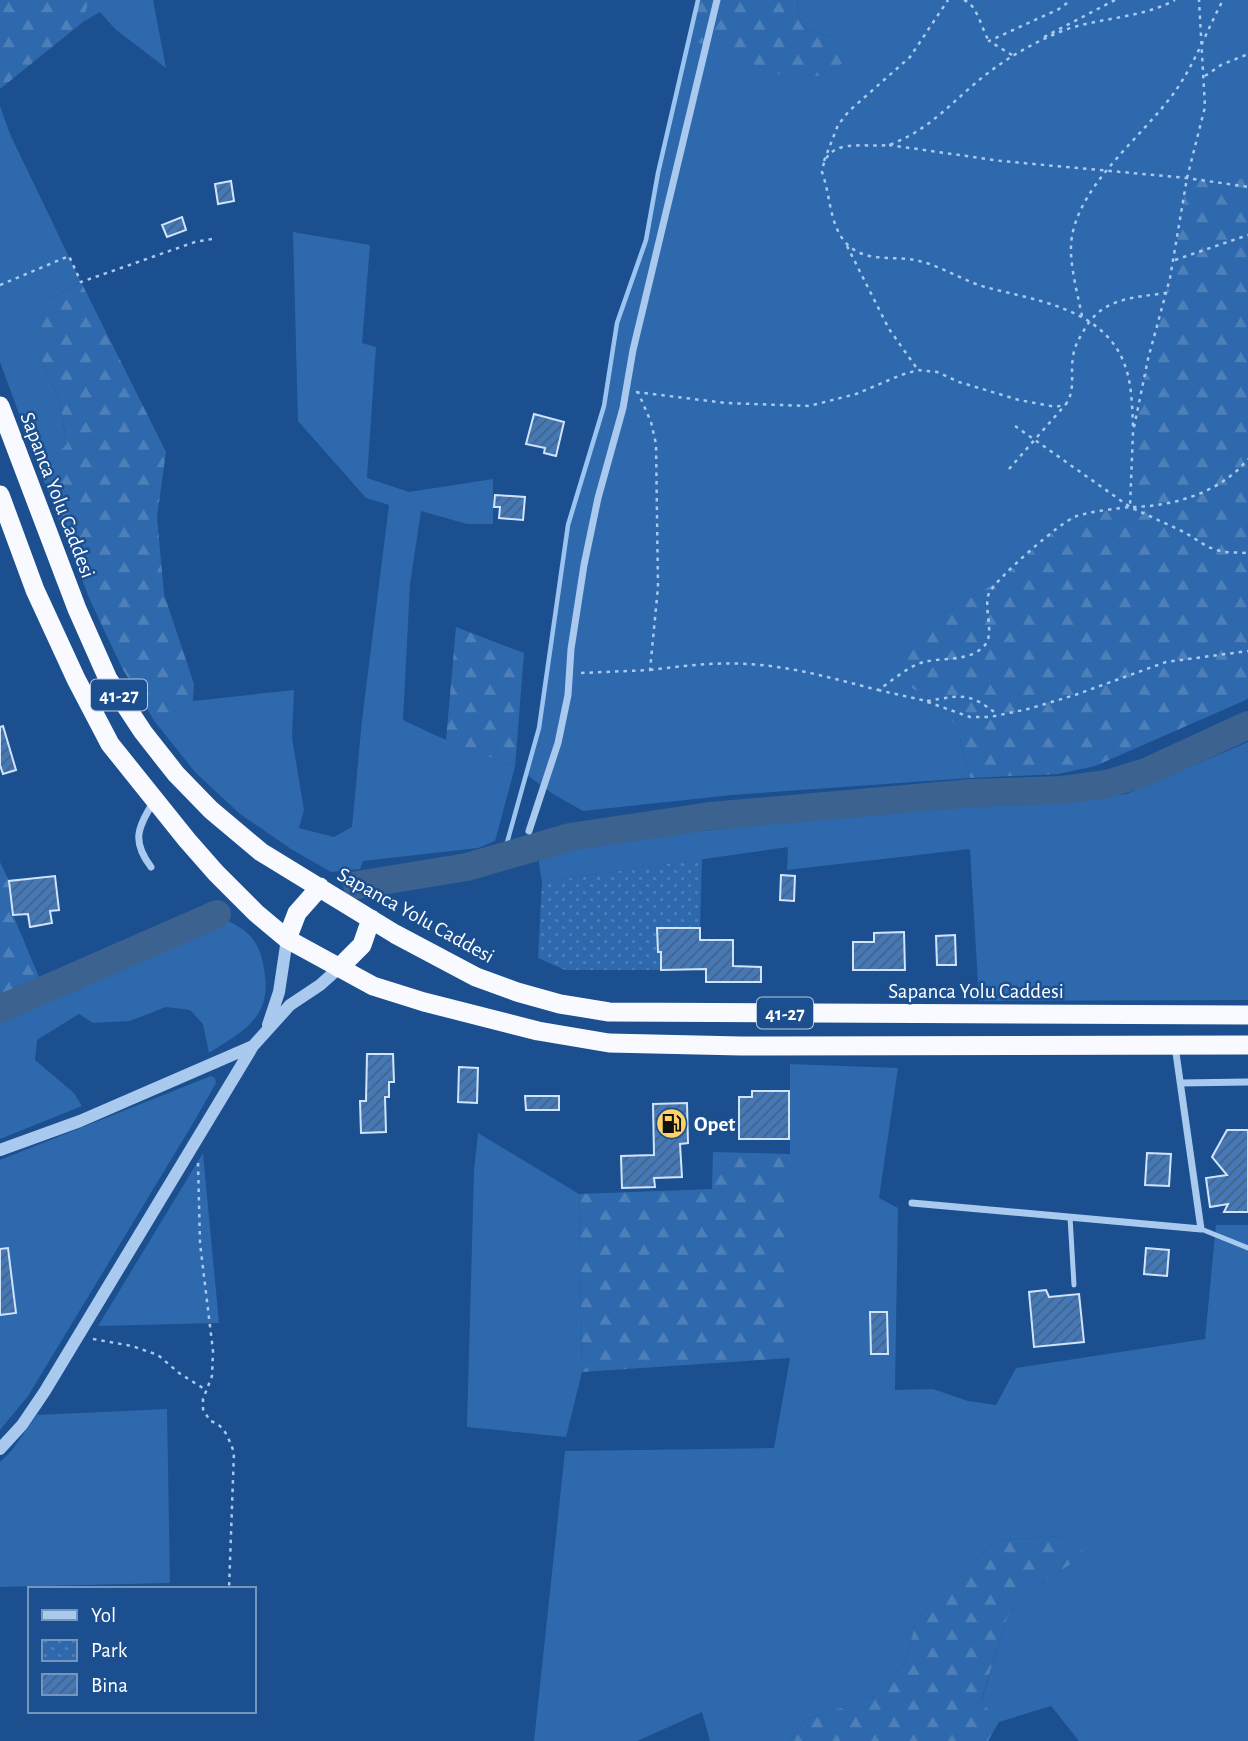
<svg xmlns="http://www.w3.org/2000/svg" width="1248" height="1741" viewBox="0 0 1248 1741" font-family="'Alegreya Sans',sans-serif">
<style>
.grass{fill:#2e69ad}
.forest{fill:url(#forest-firs)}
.park{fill:url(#park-dots)}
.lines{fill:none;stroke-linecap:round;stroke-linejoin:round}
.stream{stroke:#9cc4f0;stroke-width:4.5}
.river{stroke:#3c6290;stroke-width:28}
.building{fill:url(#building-hatch);stroke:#cfe3fa;stroke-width:2}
.path{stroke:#a9c9ee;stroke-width:2.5;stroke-dasharray:3.5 5;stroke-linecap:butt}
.service{stroke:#a9c9ee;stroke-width:5}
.minor{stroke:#a9c9ee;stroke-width:7}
.tertiary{stroke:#a9c9ee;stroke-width:12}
.trunk{stroke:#f8faff;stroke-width:19}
.labels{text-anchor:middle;stroke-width:5;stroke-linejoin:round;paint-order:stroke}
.shield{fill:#1b4f8f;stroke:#bbcadd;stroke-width:2}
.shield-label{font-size:19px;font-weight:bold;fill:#fff}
.street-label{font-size:21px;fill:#fff;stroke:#1b4f8f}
.poi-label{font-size:21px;font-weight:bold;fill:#fff;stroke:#1b4f8f;text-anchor:start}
</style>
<defs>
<pattern id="forest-firs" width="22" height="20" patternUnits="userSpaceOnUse" patternTransform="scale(1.75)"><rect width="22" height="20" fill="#2e69ad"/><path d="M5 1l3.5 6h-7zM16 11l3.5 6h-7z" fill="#4d80b9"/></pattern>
<pattern id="park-dots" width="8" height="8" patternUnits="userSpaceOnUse" patternTransform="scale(1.75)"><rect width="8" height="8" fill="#2e69ad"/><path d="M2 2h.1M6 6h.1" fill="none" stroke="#4d80b9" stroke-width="1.8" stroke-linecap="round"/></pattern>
<pattern id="building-hatch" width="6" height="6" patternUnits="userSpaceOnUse" patternTransform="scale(1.75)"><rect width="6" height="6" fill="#4478b7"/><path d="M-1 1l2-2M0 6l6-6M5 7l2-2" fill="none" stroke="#486282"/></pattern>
</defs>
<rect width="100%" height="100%" fill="#1b4f8f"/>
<path class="grass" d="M89,0H153L166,68L115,29L100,12L83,22Z
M798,0H1248V179H1187L1170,278L1148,359L1133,432L1130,507L1074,516L1046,537L1000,580L937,618L903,683L937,703L957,727L970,778L732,795L583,811L553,794L527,775L546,690L553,622L568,525L604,406L617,323L646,240L658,173L690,39L710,46L833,38L803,27L797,10Z
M0,106L10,134L81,282L48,300L38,351L59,399L67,445L40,471L0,362Z
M293,232L370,245L362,343L376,347L367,478L409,492L493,479V524H467L421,511L410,584L403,720L437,736L515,767L495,841L478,848L363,861L360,869L331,872L291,849L240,814L195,772L155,722L193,701L294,690L292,738L304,810L299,828L334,837L352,827L362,720L389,505L366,498L298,421Z
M1248,742V1000L979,1001L970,849L787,870L788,847L542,882L538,856L640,838L767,824L968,807L1059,803L1126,794Z
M217,914C226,920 237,925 245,931C257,941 262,954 264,969C273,1017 245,1030 209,1053L203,1024L190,1010L166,1007L130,1021L93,1023L79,1014L37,1040L35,1060L74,1093L82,1106L0,1139V1009Z
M790,1064L898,1068L879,1198L898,1208L895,1390L933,1389L968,1401L996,1405L1016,1368L1205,1339L1216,1225H1248V1741H1079L1051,1706L999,1722L981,1702L1008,1615L1036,1586L1081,1558L1062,1536L1000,1540L960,1570L917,1620L903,1666L875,1696L805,1720L790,1741H710L702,1712L637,1741H534L565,1451L774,1448L790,1358Z
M211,1076L215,1078L216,1083L192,1125L28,1396L0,1430V1160Z
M478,1133L579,1194L582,1372L566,1437L467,1427L474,1171Z
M203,1153L219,1323L98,1326Z
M167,1409L170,1583L0,1587V1462L12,1450L37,1415Z"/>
<path class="forest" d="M0,0H89L83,22L0,89Z
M698,0H798L797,10L803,27L833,38L844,50L843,63L818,76L776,74L690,39Z
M1187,178L1248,179V699L1095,766L1058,774L970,778L957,727L937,703L903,683L909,652L937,618L1000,580L1046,537L1074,516L1130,507L1133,432L1148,359L1170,278Z
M81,282L166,452L157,517L164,594L194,684L193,701L155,722L122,668L90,600L40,471L67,444L59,399L38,351L40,319L48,300Z
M456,627L524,653L515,767L446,740Z
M0,862L9,881L13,915L44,989L0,1009Z
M713,1152L790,1154V1358L582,1372L579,1194L712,1189Z
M1062,1536L1084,1540L1081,1558L1036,1586L1008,1615L981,1701L999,1722L988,1741H790L805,1720L875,1696L903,1666L917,1620L960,1570L1000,1540Z"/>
<path class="park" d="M702,859L700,928H658V951L661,952V970H565L538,958L542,882Z"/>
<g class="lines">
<path class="stream" d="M503,857L539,728L568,525L604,406L617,323L646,240L658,173L698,0"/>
<path class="river" d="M357,885L467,867L570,837L710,816L972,793L1062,790L1107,784L1146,772L1248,725
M0,1009L217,914"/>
</g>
<path class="building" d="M231,181L234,201L218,204L215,184Z
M182,217L186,230L167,237L162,225Z
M534,414L564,422L556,456L544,453L545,448L526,444Z
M495,495L525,497L523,520L499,518L500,507H494Z
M3,726L16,770L3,774L0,765V727Z
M781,875L795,876L794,901L780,900Z
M55,876L59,910L50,911L52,923L30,927L28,914L13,915L9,881Z
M657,928H700V940H733V966L761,967V982H706V969L661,970V952H658Z
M904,932L905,970H853V942H874V933Z
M955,935L956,965H937L936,936Z
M367,1054H393L394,1082H389V1097H385L386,1132L361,1133L360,1101H366Z
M459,1067L478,1068L477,1103L458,1102Z
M752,1091H789V1139H739V1097H752Z
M525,1096H559V1110H526Z
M687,1103L688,1143L680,1144L682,1177L654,1178L655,1187L622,1188L621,1156L654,1155L653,1104Z
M1227,1130H1248V1212H1224L1228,1204L1210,1207L1206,1178L1227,1175L1212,1157Z
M1147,1153L1171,1154L1169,1186L1145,1185Z
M8,1248L16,1313L0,1315V1249Z
M1146,1248L1169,1250L1167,1276L1144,1274Z
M1046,1290L1049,1297L1079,1294L1084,1342L1034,1347L1029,1292Z
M870,1312H887L888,1354H871Z"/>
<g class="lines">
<path class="path" d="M964,0C978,6 981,28 989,41
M1044,37L1115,0
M1012,55L989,41L1059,9L1071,0
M1205,76L1221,65L1248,54
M889,145L1001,161L1187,178L1248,187
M824,161L838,125L849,111L910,57L948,0
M847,246L889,329L918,370
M1175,260L1248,235
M0,285L69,256L81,282L195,242L212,239
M1082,316C1078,296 1072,274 1071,253C1068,191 1143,138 1176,90C1195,63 1207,30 1223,0
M636,392L726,403L809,406L856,394L901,375L918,370L937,372L959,382L1019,400L1056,407L1066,404C1076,389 1070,374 1073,357C1074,348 1078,340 1083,332C1101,298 1131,298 1166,293
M1015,426L1130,507L1184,532L1208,547L1223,552L1248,553
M1133,426C1132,405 1132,383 1124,363C1103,308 1034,300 985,287C961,280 940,265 915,260C894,256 867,262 849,246C829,228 831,196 822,172C826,136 864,148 888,145C894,144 902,139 907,137C932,124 950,105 971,87C998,63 1028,45 1062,31C1099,17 1140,19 1175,0
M1009,469L1066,404
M1133,507C1175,506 1221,492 1248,459
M650,670C682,666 714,662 747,664C791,666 835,679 878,690C892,681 908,666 924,662C943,657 971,662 985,645C995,632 983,609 989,593C996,579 1062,520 1077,516C1094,511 1112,509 1130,507L1133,432L1148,359L1170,278L1187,178L1205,107L1199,0
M581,673L650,670L658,587L656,444L651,422L638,392
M878,690L922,700L970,717H990L1028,709L1075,695L1166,662L1248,651
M927,701C963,695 969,692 998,715
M198,1163L200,1243L213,1351L212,1376L203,1399V1409L210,1421C225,1425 228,1438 234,1452L229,1589
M93,1339L132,1346L158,1355L179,1373L206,1390"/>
<path class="service" d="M1070,1217L1074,1285
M1201,1229L1248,1248"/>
<path class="minor" d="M529,831L558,743L568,695L571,649L584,565L598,498L623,408L633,350L717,0
M151,867C132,842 137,828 153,803
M1181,1083L1248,1082
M912,1203L1201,1229L1175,1046"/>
<path class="tertiary" d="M268,1025L279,992L287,939
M0,1150L80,1121L253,1046
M0,1449L22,1425L45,1391L253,1046L290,1005L320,985L339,968"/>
<path class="trunk" d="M0,406L77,609L108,679L143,732L176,774L211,810L261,852L395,934L476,977L517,992L560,1004L609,1012L1248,1015
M0,495L35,590L76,679L110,744L187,840L216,873L256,913L287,939L373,986L424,1002L538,1031L609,1043L741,1046L1248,1045
M287,939L297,913L320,887
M339,968L362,945L371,919"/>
</g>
<defs>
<symbol id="fuel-disc" viewBox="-11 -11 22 22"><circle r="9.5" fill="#ffd166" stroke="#1b4f8f"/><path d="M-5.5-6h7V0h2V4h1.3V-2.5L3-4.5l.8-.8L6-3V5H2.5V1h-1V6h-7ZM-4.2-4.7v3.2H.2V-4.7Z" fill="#111"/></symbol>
</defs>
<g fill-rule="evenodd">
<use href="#fuel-disc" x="654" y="1106" width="35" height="35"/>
</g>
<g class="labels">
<g class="shield">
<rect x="91" y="679.5" width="56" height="31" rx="5"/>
<rect x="757" y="997.5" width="56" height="31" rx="5"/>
</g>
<g class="shield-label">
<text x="119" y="702">41-27</text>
<text x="785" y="1020">41-27</text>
</g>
<g class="street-label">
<text transform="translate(58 495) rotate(69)" y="7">Sapanca Yolu Caddesi</text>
<text transform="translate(416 915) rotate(29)" y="7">Sapanca Yolu Caddesi</text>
<text x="976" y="998">Sapanca Yolu Caddesi</text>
</g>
<g class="poi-label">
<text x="694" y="1131">Opet</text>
</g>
</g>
<rect x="28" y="1587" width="228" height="126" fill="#1b4f8f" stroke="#7695bc" stroke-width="2"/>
<rect x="42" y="1610" width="35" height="10" fill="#a9c9ee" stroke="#7695bc" stroke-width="2"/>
<text x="91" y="1622" font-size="21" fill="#ffffff">Yol</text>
<rect x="42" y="1640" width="35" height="21" fill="url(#park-dots)" stroke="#7695bc" stroke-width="2"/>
<text x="91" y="1657" font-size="21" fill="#ffffff">Park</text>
<rect x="42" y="1674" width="35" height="21" fill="url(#building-hatch)" stroke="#7695bc" stroke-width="2"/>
<text x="91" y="1692" font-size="21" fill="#ffffff">Bina</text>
</svg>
